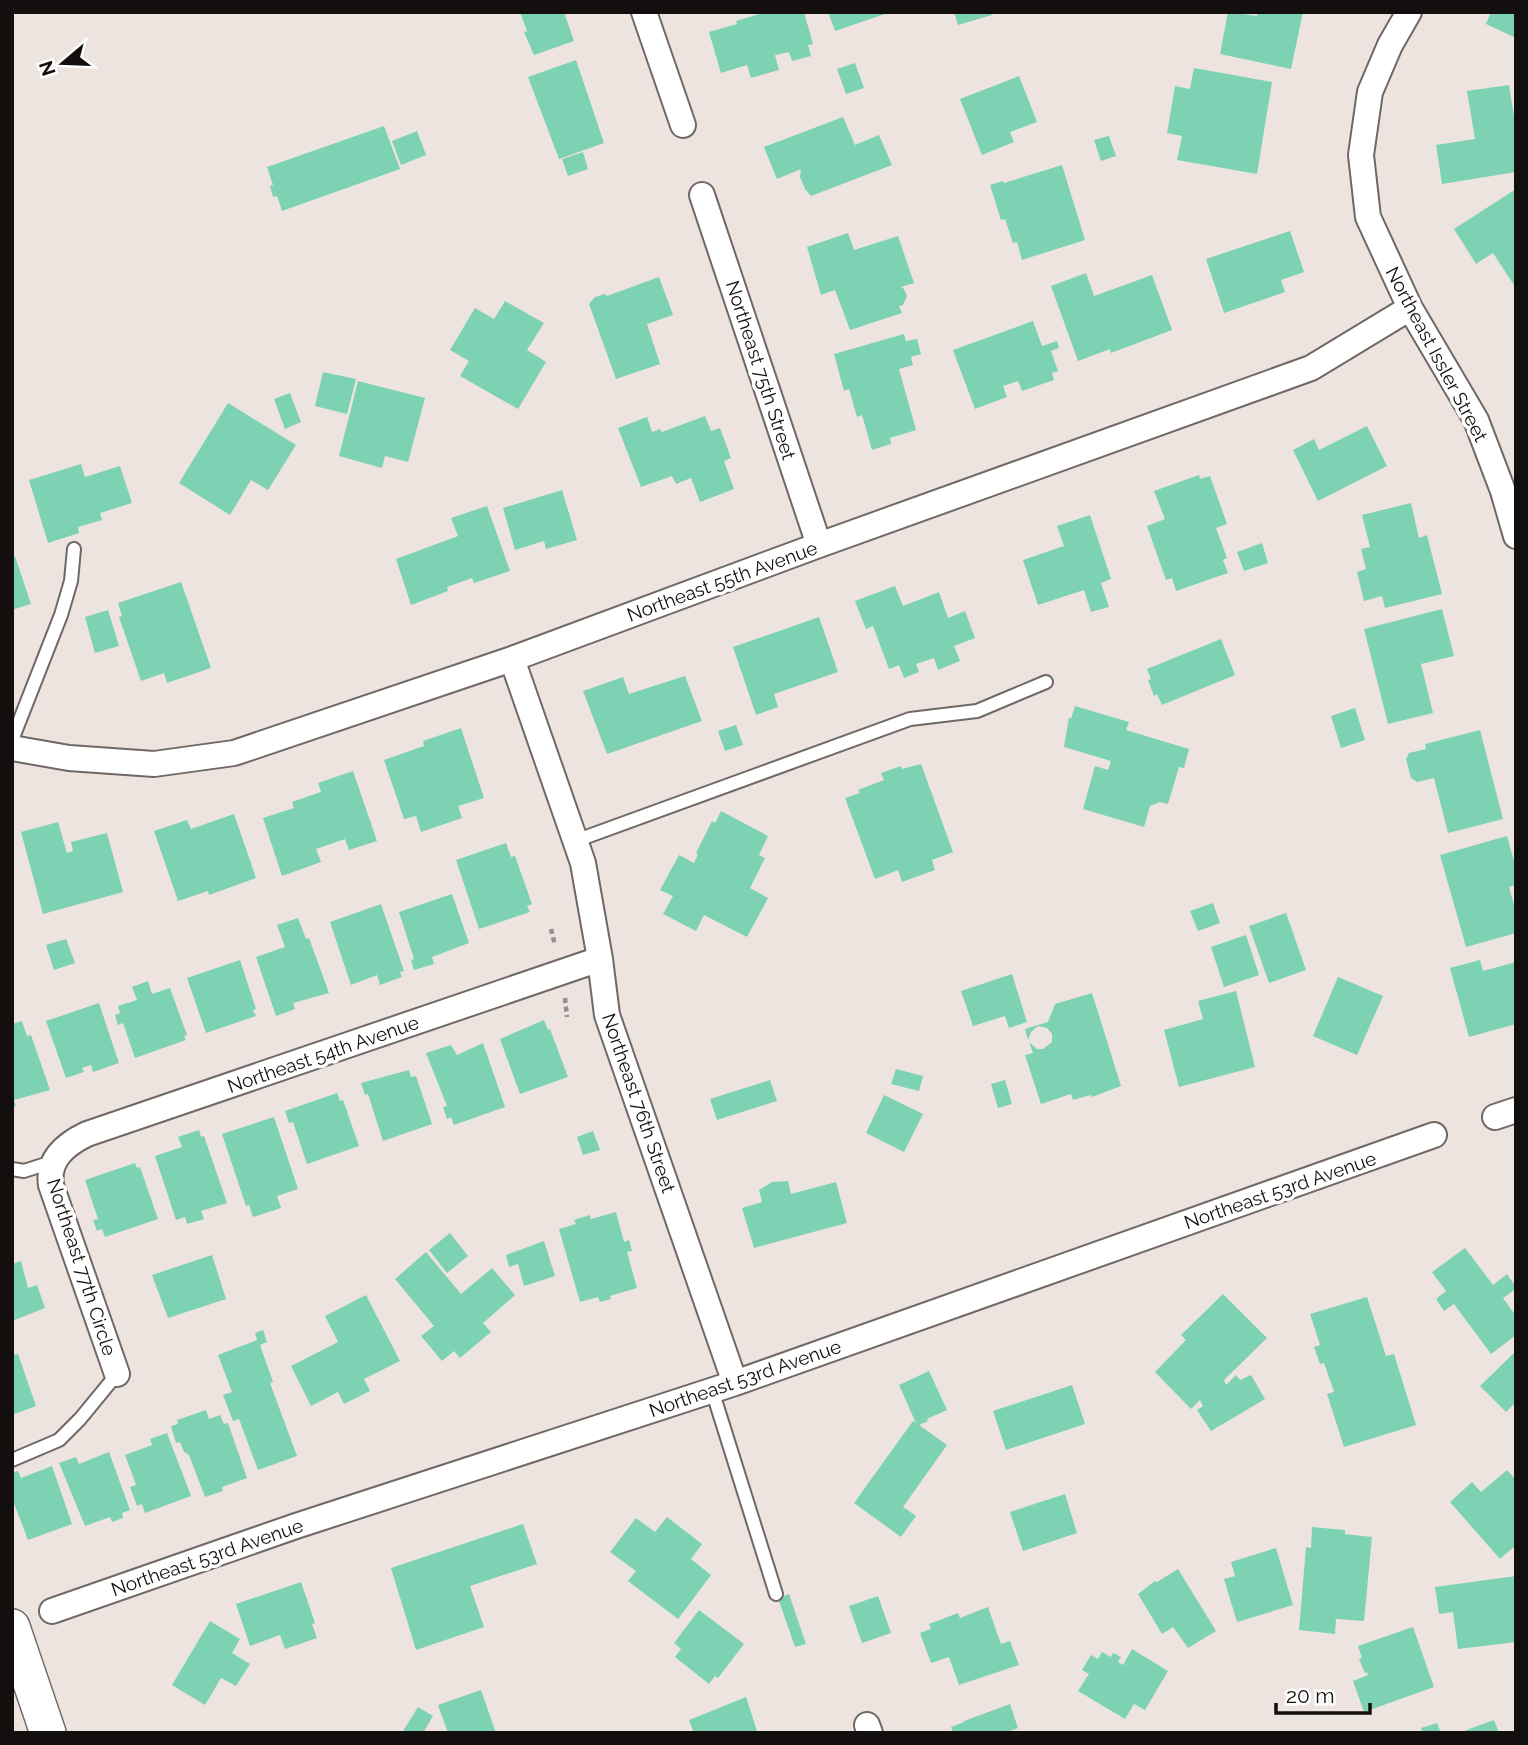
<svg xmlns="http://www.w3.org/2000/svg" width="1528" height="1745" viewBox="0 0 1528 1745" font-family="Raleway,sans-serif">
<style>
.building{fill:#7ed2b4}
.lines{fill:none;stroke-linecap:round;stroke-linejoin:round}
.lane-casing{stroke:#706865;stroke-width:16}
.street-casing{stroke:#706865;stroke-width:28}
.secondary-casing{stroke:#706865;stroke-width:38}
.path{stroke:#96908d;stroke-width:4.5;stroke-dasharray:5 3.5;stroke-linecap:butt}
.lane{stroke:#fff;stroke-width:12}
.street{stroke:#fff;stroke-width:24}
.secondary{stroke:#fff;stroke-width:35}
.labels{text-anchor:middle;stroke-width:7;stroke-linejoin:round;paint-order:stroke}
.street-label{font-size:19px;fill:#120f0e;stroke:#fff}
</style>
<rect width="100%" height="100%" fill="#ede4e0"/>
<path class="building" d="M520,12H564L574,41L534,55L524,32L527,31Z
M766,12H804L813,44L808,45L811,56L792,61L789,52L775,55L779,70L751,78L747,65L721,73L709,32L737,24L736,21Z
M828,12H888V13L835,31Z
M954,12H991L992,15L958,25Z
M1228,12L1257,16L1258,12H1303L1291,69L1220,54Z
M1491,12H1516V38L1486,24Z
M576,60L604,143L559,159L528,77Z
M855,63L864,88L846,94L837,69Z
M1194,68L1272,82L1257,174L1177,160L1182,136L1167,133L1175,86L1190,89Z
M1019,76L1037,122L1010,132L1014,142L982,155L960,99Z
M1509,85L1516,129V172L1442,184L1436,145L1475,139L1467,91Z
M843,117L855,145L879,135L892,165L811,196L805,189L800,177L801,169L777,179L764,147Z
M384,126L400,169L282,211L277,196L273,197L270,186L273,185L267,167Z
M417,131L426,155L401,165L392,141Z
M1109,136L1116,156L1101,161L1094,140Z
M583,152L588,169L568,176L562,159Z
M1062,165L1085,240L1022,260L1017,242L1013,243L1005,219L1001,220L990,185L1003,181L1004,183Z
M1516,189V288L1493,253L1476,264L1454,229Z
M1290,231L1304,272L1281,280L1285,292L1224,313L1206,259Z
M848,233L854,250L898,236L914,283L901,287L904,289L907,296L903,305L899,306L902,313L850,330L835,290L821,295L807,247Z
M1086,273L1094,296L1152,275L1172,330L1111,353L1110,349L1078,361L1051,286Z
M659,277L673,315L647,324L660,364L616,379L589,304L595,297L605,294L607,296Z
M505,301L544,323L527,350L546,362L518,409L460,376L469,361L450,350L475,308L494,319Z
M1033,321L1042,346L1057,341L1059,348L1051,351L1058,371L1052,373L1054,380L1022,391L1018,381L1003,386L1007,397L975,409L953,350Z
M904,334L906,341L917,339L921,354L911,357L913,365L899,369L916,430L890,438L891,444L872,450L862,415L857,417L849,389L844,391L834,354Z
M323,372L356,379L347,414L315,406Z
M358,381L425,398L408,462L385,456L382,468L339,456Z
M290,393L301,422L285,429L274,399Z
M228,403L296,445L268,490L251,480L230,515L179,483Z
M705,416L711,431L720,428L731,458L724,461L734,489L700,502L691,478L676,484L672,476L641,487L618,428L647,417L652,432L660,429L662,432Z
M1367,426L1387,466L1318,501L1293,450L1314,439L1319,450Z
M81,464L85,477L120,466L132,503L100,513L102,520L78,527L79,533L48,543L29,480Z
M1199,475L1200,479L1210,476L1227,524L1216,528L1227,558L1223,560L1228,573L1176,591L1172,578L1166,580L1147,526L1165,519L1154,491Z
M562,490L577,540L546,549L544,541L515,550L503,508Z
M1411,503L1419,538L1427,535L1442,594L1385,608L1382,596L1364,601L1357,572L1366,569L1361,549L1370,547L1362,515Z
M487,506L510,571L474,583L472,578L447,587L448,591L411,605L396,559L458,536L451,518Z
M1090,515L1111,579L1101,583L1109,607L1091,612L1084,590L1038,605L1023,560L1064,546L1057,526Z
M1262,543L1268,563L1244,571L1237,552Z
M15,556L31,604L12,610V557Z
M181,582L211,668L167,683L164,673L141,681L119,617L122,616L118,603Z
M895,586L903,606L939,592L948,618L965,611L975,638L954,646L960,661L938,670L934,658L916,664L919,672L904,678L899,665L889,669L873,626L866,629L855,601Z
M1442,609L1454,656L1421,664L1433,713L1388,724L1364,629Z
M108,610L119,646L95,653L85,617Z
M819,617L838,672L774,694L778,707L756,715L733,647Z
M1221,639L1235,675L1162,705L1157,694L1154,696L1148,680L1151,679L1147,669Z
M685,676L702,721L607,754L583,691L623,677L629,694Z
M1075,706L1129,722L1126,730L1189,749L1184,768L1179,767L1168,804L1160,802L1150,806L1144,827L1083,809L1095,766L1108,770L1111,761L1064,747L1069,717L1071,719Z
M1355,708L1365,740L1341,748L1331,716Z
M736,725L743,745L725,751L718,731Z
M461,728L484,798L458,806L462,818L421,832L416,816L404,819L384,760L424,746L423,741Z
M1480,730L1503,819L1448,833L1434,778L1417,782L1411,778L1406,759L1409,753L1426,749L1425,744Z
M921,764L953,852L932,860L935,870L902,882L898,870L875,879L845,798L860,793L858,790L884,780L881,773L901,766L902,769Z
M353,771L377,841L349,850L345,839L316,849L321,862L282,876L263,818L294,808L292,802L321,792L318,783Z
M721,811L768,836L759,855L765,858L750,888L768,898L747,937L704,915L696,931L663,914L673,896L660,890L679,855L694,863L698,854L696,853L712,821L715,823Z
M234,814L256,878L209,895L208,891L178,901L154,831L187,820L191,829Z
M58,822L67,853L73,851L71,842L107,833L123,892L43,914L21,832Z
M1507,836L1516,868V885L1509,887L1516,912V933L1466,947L1440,855Z
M506,843L511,857L515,856L532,904L527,906L530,912L479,929L456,860Z
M452,894L469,943L432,957L434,964L414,970L411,960L414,959L399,912Z
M1213,903L1220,923L1198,931L1190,911Z
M381,904L404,971L400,972L402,977L380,985L377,975L351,985L330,922Z
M1286,913L1306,970L1269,983L1249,926Z
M298,918L306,939L309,938L329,993L293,1003L295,1009L276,1016L256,957L285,947L277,925Z
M1246,935L1259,975L1224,987L1211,947Z
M66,939L75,963L54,970L46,945Z
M240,960L256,1009L253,1010L256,1016L206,1033L187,978Z
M1480,960L1483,971L1516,962V1024L1469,1037L1450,968Z
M1012,974L1027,1022L1009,1028L1005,1016L973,1026L961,991Z
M1338,977L1383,996L1357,1055L1313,1036Z
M148,981L152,994L170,988L187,1035L184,1036L186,1040L135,1058L123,1023L118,1025L115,1015L120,1013L118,1006L137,1000L132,987Z
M1236,991L1255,1067L1179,1087L1164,1030L1203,1019L1198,1001Z
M1092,993L1121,1086L1092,1097L1091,1095L1073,1100L1071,1094L1041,1104L1025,1055L1033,1053L1029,1042L1037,1049H1043L1052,1042V1034L1047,1028L1038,1026L1031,1032L1028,1040L1025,1029L1048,1022L1055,1004Z
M99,1003L119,1063L93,1072L91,1065L82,1068L84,1072L66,1078L46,1021Z
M544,1020L548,1030L550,1029L568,1077L520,1094L500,1039Z
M22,1021L27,1036L31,1035L50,1090L14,1100L16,1106L12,1107V1024Z
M483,1043L505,1107L454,1125L451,1117L447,1119L443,1107L447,1106L426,1053L451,1045L457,1055Z
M896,1069L923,1076L919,1091L891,1084Z
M409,1070L411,1077L416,1076L432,1124L383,1141L368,1094L365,1095L361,1083Z
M770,1080L777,1101L717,1120L710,1099Z
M1005,1080L1012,1104L998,1108L991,1084Z
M337,1093L340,1101L343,1100L359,1146L307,1164L293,1122L289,1123L285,1111Z
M884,1095L923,1114L904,1152L866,1133Z
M274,1117L298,1189L277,1196L281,1208L253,1217L249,1205L246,1206L222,1134Z
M199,1130L201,1137L204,1136L227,1203L201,1211L204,1219L187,1224L185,1217L176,1220L155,1156L182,1147L178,1137Z
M593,1131L600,1150L583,1155L577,1137Z
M135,1163L137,1168L140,1167L158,1219L105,1237L102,1229L97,1231L93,1220L98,1219L85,1180Z
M788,1181L791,1194L836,1182L847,1223L754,1248L742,1208L762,1202L759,1190L772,1182Z
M616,1212L624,1242L629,1240L632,1251L627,1252L637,1288L610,1296L611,1299L600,1302L598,1297L580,1302L559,1229L576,1224L574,1220L590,1215L591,1219Z
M450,1233L468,1256L447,1273L429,1250Z
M544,1241L555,1276L524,1286L518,1264L509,1267L506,1255Z
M1465,1248L1493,1285L1507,1274L1516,1287V1289L1503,1298L1516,1316V1335L1491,1354L1454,1304L1444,1311L1436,1299L1446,1291L1432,1272Z
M426,1252L461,1294L492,1268L515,1295L483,1323L491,1332L460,1358L454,1351L442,1361L421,1336L434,1326L395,1279Z
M212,1255L226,1299L168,1318L152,1275Z
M21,1261L28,1288L37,1285L45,1308L12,1321V1264Z
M1223,1294L1267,1338L1224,1380L1226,1385L1236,1375L1240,1380L1251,1375L1265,1399L1211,1431L1197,1410L1203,1406L1200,1400L1191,1409L1155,1372L1186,1340L1181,1335Z
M366,1295L400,1361L364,1379L370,1391L344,1404L338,1392L311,1406L291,1366L338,1342L325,1316Z
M1367,1297L1386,1356L1394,1354L1416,1425L1344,1447L1327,1394L1334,1392L1324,1363L1320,1364L1314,1347L1320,1345L1310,1314Z
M263,1330L267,1342L260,1345L273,1382L270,1383L297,1456L258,1470L239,1419L233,1421L223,1395L232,1392L218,1355L257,1340L255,1333Z
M1516,1351V1402L1506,1412L1480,1386Z
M18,1354L36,1406L12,1415V1355Z
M929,1371L947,1410L927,1419L928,1421L919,1425L947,1445L903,1507L916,1516L901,1537L854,1503L913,1421L916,1423L899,1385Z
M1072,1385L1085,1424L1006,1450L993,1411Z
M206,1410L209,1419L220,1415L224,1424L228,1423L247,1478L222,1487L223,1491L205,1497L189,1455L184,1452L180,1442L176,1443L171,1426L178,1424L177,1420Z
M167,1433L191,1496L145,1513L142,1504L137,1506L130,1487L136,1485L125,1455L152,1445L150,1439Z
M109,1452L130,1510L122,1513L123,1518L112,1522L110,1517L85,1526L59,1463L76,1457L79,1464Z
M52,1466L72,1524L28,1540L12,1498V1473L18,1471L21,1478Z
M1507,1470L1516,1480V1545L1500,1559L1450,1502L1472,1482L1481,1492Z
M1065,1494L1077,1533L1023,1551L1010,1512Z
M667,1517L702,1544L691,1559L711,1575L678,1619L628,1581L636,1571L610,1552L636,1518L655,1532Z
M523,1524L537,1564L470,1586L484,1627L416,1650L391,1568Z
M1312,1527L1345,1530V1534L1372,1537L1364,1621L1336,1619L1335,1634L1299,1630L1306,1547L1311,1548Z
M1276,1548L1293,1605L1237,1622L1224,1579L1235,1576L1231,1562Z
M1178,1569L1216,1631L1188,1648L1173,1627L1162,1634L1138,1594L1155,1581L1157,1582Z
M1516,1576V1642L1458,1649L1453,1612L1439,1614L1435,1587Z
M301,1582L315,1623L312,1624L317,1638L285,1649L280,1635L250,1646L236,1604Z
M789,1594L806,1644L795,1647L778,1598Z
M878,1596L891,1633L862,1643L849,1606Z
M988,1607L1001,1644L1010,1641L1019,1665L959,1685L949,1657L931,1663L920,1633L931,1629L929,1624L958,1613L960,1618Z
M699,1610L744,1644L718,1678L715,1676L709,1684L675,1657L681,1649L674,1643Z
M210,1621L240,1639L232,1653L250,1664L236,1686L221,1678L205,1705L172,1685Z
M1413,1627L1434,1687L1364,1712L1353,1681L1368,1675L1367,1672L1365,1673L1359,1659L1362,1658L1358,1646Z
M1132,1649L1168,1671L1145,1710L1134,1704L1125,1719L1078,1691L1089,1674L1082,1670L1091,1655L1098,1659L1102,1652L1111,1657L1113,1653L1121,1657L1118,1662L1123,1665Z
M481,1690L496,1733H448L438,1705Z
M746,1697L757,1731L755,1733H694L689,1720Z
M1010,1704L1018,1728L1010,1731L1011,1733H953L951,1727L964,1722V1721Z
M418,1707L433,1716L423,1733H406L403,1731Z
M1494,1720L1499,1733H1461V1732Z
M1437,1723L1441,1733H1422L1421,1728Z"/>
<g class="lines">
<defs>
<path id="lane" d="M12,740L61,615L71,581L74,549
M575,841L910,719L977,711L1046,682
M12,1169L24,1171L55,1161
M712,1390L776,1594
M12,1460L59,1440L80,1419L117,1374"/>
<path id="street" d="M644,12L683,125
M1409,12L1390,45L1370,92L1361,155L1368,217L1410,308L1476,420L1503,491L1516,536
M702,195L819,545
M512,659L583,863L600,959L607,1015L735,1383
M12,748L69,758L154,764L234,753L512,659L819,545L1311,368L1410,308
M1495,1117L1516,1110
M117,1374L51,1185C47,1159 66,1144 87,1134L600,959
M52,1611L296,1526L735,1383L1434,1135
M867,1725L870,1733"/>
<path id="secondary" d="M12,1627L48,1733"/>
</defs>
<use href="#lane" class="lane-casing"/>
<use href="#street" class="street-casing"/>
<use href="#secondary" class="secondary-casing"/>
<path class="path" d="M551,929L555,945
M565,998L567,1017"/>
<use href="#lane" class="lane"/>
<use href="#street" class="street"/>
<use href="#secondary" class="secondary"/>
</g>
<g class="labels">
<g class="street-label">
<text transform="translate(1437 354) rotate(62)" y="7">Northeast Issler Street</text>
<text transform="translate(761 370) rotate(72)" y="7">Northeast 75th Street</text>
<text transform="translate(722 581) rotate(-20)" y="7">Northeast 55th Avenue</text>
<text transform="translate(323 1054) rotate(-19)" y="7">Northeast 54th Avenue</text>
<text transform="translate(639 1103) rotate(71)" y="7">Northeast 76th Street</text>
<text transform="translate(1280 1190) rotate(-19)" y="7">Northeast 53rd Avenue</text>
<text transform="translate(82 1267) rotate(72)" y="7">Northeast 77th Circle</text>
<text transform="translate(745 1378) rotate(-19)" y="7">Northeast 53rd Avenue</text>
<text transform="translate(207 1557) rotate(-19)" y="7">Northeast 53rd Avenue</text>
</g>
</g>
<rect width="1528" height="1745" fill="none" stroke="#120f0e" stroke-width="28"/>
<g transform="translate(63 63) rotate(251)" stroke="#ffffff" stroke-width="5" paint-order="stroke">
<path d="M0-5L12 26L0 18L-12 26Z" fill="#120f0e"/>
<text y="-10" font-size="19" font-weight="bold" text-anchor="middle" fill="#120f0e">N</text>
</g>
<path d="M1276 1703v10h94v-10" fill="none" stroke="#120f0e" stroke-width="3.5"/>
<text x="1286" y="1703" font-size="21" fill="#120f0e" stroke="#ffffff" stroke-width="5" paint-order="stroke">20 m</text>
</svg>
